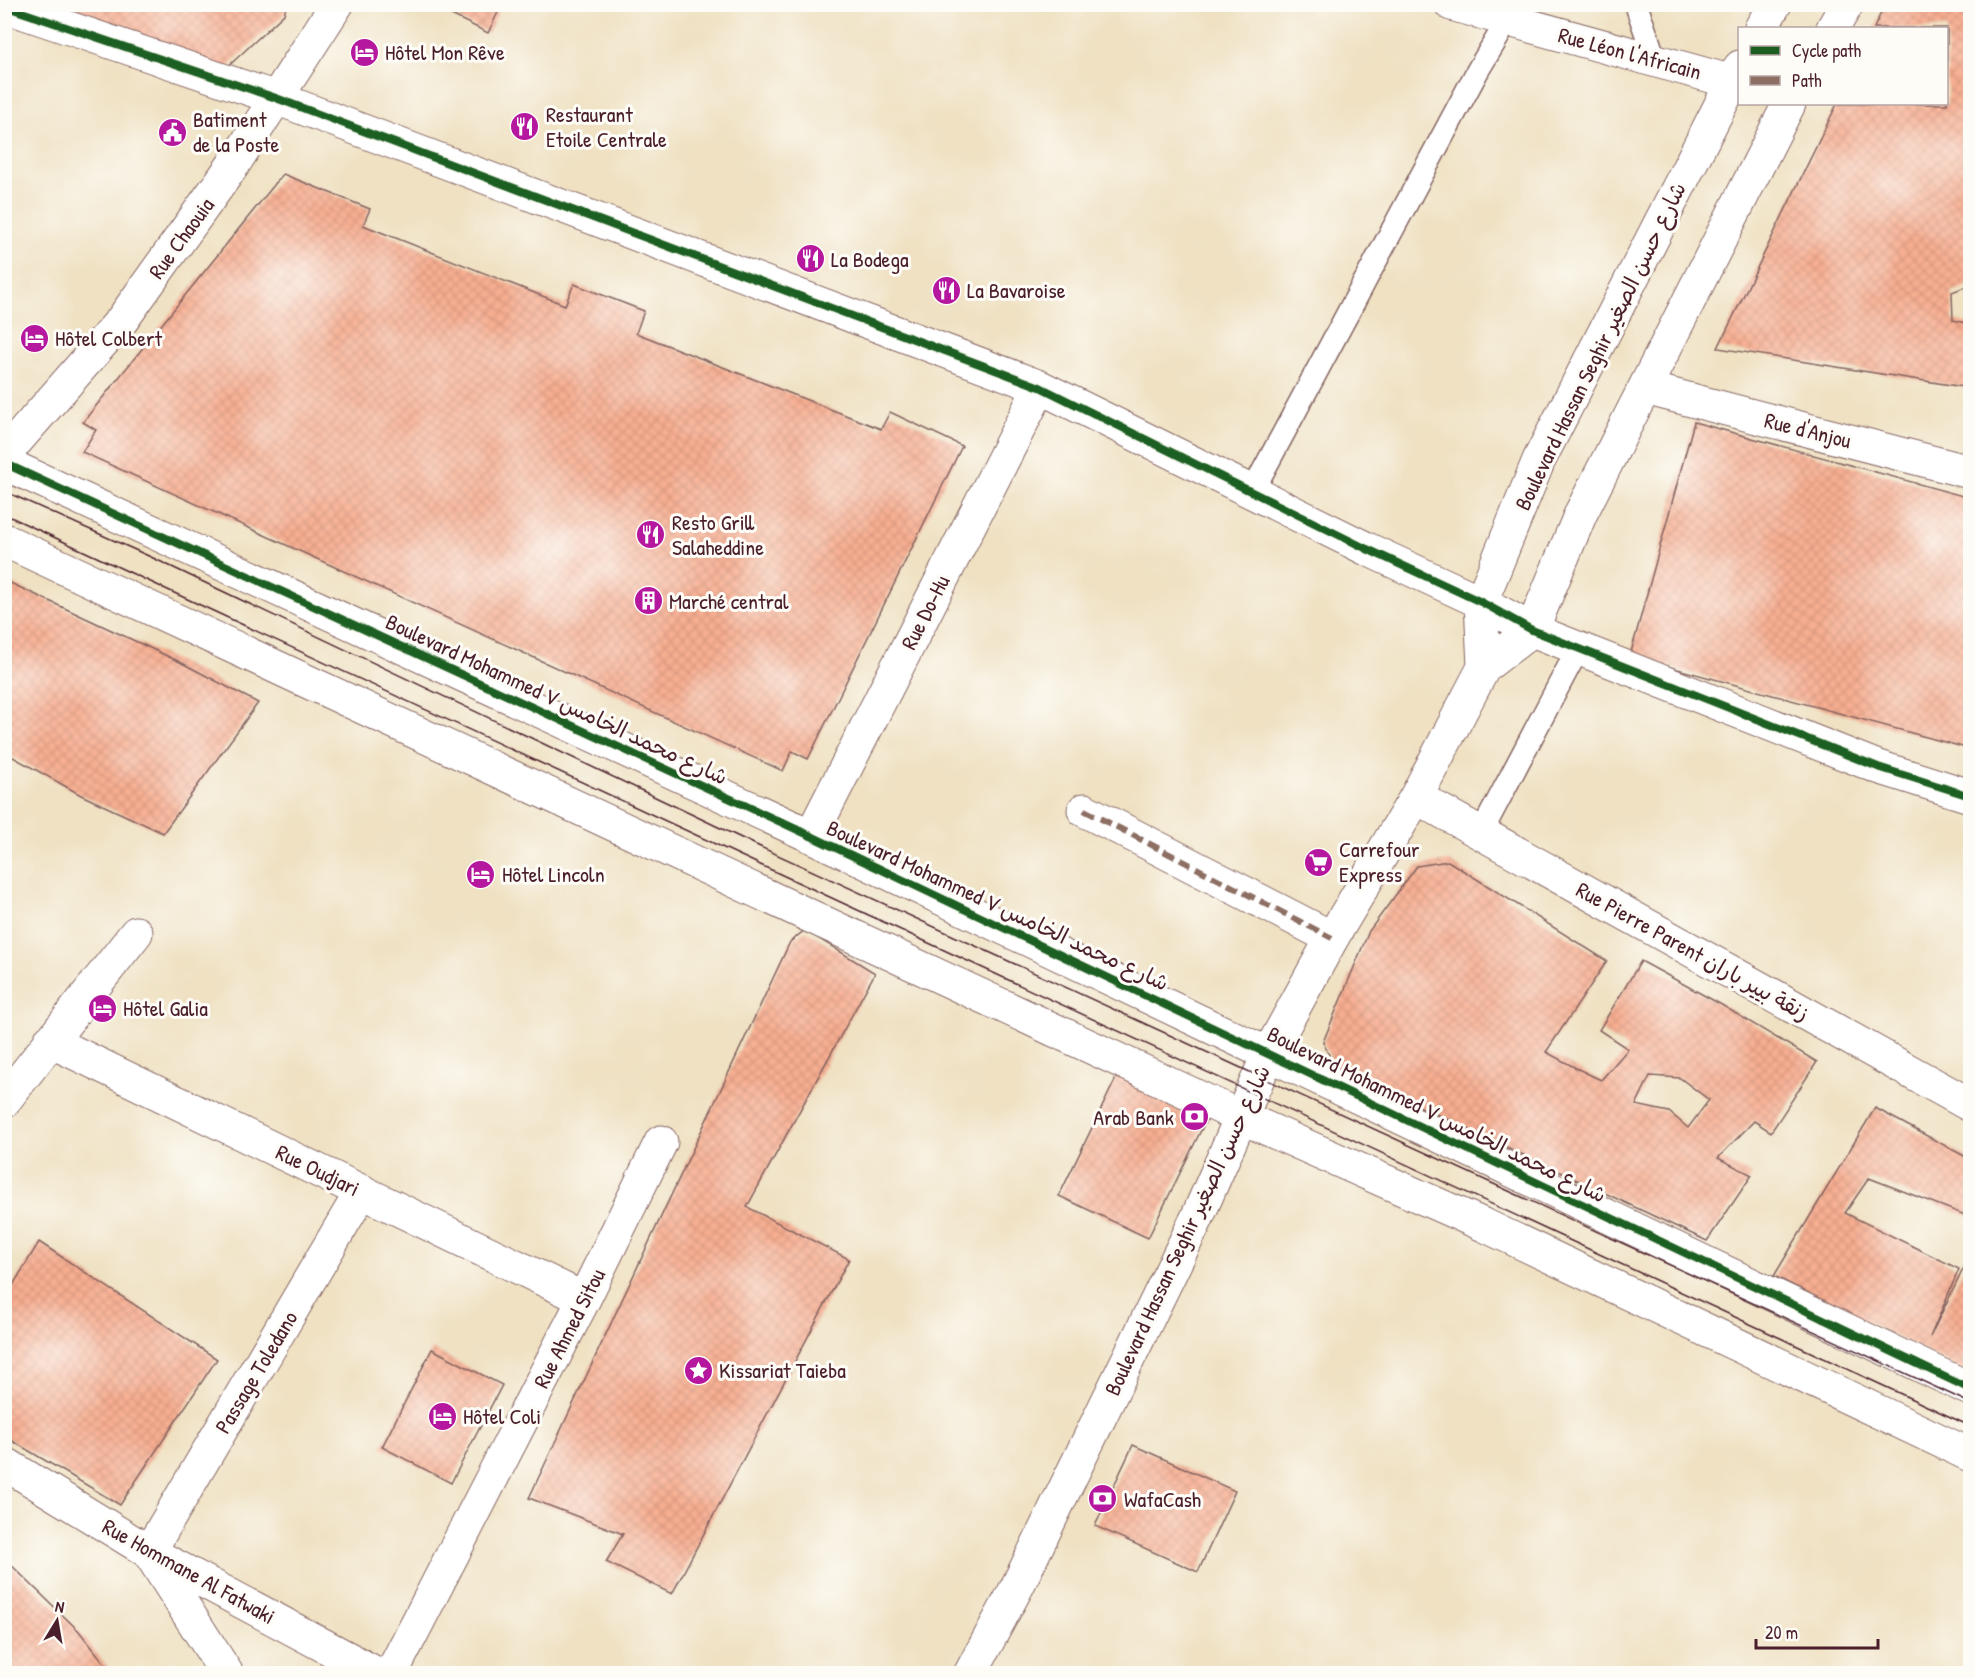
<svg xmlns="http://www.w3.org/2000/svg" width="1975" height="1678" viewBox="0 0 1975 1678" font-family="'Patrick Hand','Playpen Sans Arabic',sans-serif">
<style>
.building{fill:url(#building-cross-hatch);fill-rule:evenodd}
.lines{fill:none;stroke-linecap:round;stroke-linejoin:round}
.service-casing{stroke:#846360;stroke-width:25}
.pedestrian-casing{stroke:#846360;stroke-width:35}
.minor-casing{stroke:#846360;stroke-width:35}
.service{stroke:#fff;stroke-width:22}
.pedestrian{stroke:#fff;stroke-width:33}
.minor{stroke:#fff;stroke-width:33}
.tram{stroke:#4a1f2b;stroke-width:1.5}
.quiet{stroke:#8d6e63;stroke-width:6;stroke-dasharray:12 6;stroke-linecap:butt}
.cycleway-casing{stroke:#fdfcf7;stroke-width:11}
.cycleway{stroke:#1b5e20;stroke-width:8}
.labels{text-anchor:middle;stroke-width:6;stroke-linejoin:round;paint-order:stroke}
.poi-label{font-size:22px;fill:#4a1f2b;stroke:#fdfcf7;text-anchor:start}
.street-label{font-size:22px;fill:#4a1f2b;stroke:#fdfcf7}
</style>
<defs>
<pattern id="building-cross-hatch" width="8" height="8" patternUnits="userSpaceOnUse" patternTransform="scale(1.5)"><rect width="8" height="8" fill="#f7ae91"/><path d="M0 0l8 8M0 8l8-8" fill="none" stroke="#d5957d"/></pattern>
</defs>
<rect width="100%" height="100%" fill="#fdfcf7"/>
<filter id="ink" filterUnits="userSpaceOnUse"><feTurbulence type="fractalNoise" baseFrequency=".0167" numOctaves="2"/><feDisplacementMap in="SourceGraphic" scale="12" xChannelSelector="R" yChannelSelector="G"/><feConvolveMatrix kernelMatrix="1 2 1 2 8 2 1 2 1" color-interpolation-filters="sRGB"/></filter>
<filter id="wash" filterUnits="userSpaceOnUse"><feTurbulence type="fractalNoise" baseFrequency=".008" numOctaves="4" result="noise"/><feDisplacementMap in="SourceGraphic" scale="24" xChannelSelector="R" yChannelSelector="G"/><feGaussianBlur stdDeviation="1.35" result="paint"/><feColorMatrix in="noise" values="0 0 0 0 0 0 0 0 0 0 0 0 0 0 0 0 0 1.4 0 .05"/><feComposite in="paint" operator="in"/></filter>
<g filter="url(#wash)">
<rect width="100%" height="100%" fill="#efe1c2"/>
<g id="blocks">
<path class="building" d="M14,4H287L284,14L220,74Z
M429,4H502L488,33Z
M1885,4H1970V285L1952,292L1953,320L1970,324V388L1718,348L1837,104H1947V28H1874Z
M283,174L370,209L363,225L565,305L574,284L644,311L636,333L881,429L890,412L962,446L808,759L792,751L783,771L82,452L96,430L83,422Z
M1694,422L1970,498V749L1630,656Z
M4,580L180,662L258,703L163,833L81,795L4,752Z
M1448,861L1607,961L1546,1052L1576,1068L1601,1080L1628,1049L1599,1030L1641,961L1720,1004L1817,1062L1771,1132L1754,1121L1718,1158L1752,1175L1707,1241L1334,1066L1323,1042L1369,931L1417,866ZM1650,1076L1680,1078L1709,1100L1688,1128L1669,1112L1636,1105Z
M805,930L875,973L747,1207L849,1259L672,1594L606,1562L623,1534L529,1498L790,942Z
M1120,1070L1209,1114L1148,1238L1059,1196Z
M1875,1108L1970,1159V1217L1869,1178L1845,1213L1959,1269L1930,1337L1970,1255V1373L1774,1276Z
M39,1242L217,1359L120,1505L4,1436V1300Z
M432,1349L502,1385L451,1483L382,1447Z
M1133,1445L1235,1491L1198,1572L1095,1526Z
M4,1558L79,1631L113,1674H4Z"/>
</g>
</g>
<g filter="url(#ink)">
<use href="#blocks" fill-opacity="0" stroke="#846360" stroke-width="1.5"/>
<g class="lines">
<defs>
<path id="service" d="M1636,4L1655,60
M1252,492L1478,70L1508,20
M1481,833L1578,649"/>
<path id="pedestrian" d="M1084,810L1332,938"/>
<path id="minor" d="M1451,4L1740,84
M4,6L276,98L1040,387L1367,549L1481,602L1532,630L1878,767L1970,796
M1761,28L1775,4
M1833,28L1847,4
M1645,388L1970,472
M4,455L122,320L233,165L337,4
M4,463L811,836L1970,1389
M4,540L1243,1118L1486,1226L1970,1455
M1484,667L1481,602L1539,460L1740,67
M1416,797L1970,1105
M811,836L1040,387
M50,1041L584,1299
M4,1101L136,933
M4,1463L149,1552L377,1674
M227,1674L149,1552L362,1191
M391,1674L584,1299L661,1142
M970,1674L1017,1587L1197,1218L1269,1053L1332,938L1416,797L1484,667L1532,630L1581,513L1789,104"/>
</defs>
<use href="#service" class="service-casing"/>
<use href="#pedestrian" class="pedestrian-casing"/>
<use href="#minor" class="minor-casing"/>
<use href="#service" class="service"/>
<use href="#pedestrian" class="pedestrian"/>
<use href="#minor" class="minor"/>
<path class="tram" d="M4,491L153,558L754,844L1970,1403
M4,514L1970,1426"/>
<path class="quiet" d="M1084,810L1332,938"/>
<defs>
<path id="cycleway" d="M4,6L276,98L1040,387L1367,549L1481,602L1532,630L1878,767L1970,796
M4,463L811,836L1970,1389"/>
</defs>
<use href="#cycleway" class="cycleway-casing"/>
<use href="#cycleway" class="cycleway"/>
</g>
</g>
<defs>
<symbol id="hotel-disc" viewBox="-11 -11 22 22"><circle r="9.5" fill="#b5179e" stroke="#fdfcf7"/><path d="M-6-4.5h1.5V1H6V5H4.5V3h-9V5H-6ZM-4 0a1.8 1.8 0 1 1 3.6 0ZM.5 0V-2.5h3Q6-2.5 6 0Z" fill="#fff"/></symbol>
<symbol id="restaurant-disc" viewBox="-11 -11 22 22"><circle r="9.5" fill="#b5179e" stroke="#fdfcf7"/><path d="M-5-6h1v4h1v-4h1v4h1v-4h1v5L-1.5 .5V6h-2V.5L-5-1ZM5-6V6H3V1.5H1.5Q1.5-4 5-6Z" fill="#fff"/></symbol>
<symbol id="civic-disc" viewBox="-11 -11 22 22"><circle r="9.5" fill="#b5179e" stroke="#fdfcf7"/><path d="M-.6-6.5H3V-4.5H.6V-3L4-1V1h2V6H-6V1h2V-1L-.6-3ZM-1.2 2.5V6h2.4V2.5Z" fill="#fff"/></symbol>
<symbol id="building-disc" viewBox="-11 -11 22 22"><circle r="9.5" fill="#b5179e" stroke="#fdfcf7"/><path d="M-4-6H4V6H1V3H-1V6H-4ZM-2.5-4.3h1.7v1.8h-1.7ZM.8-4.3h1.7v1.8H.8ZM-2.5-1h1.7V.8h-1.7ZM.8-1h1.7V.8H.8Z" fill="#fff"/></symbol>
<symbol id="supermarket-disc" viewBox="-11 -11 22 22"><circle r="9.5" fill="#b5179e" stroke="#fdfcf7"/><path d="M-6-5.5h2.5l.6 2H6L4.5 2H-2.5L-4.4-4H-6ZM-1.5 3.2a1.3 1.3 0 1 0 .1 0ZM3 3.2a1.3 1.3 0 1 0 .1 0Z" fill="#fff"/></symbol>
<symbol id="bank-disc" viewBox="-11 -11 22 22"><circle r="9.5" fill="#b5179e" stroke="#fdfcf7"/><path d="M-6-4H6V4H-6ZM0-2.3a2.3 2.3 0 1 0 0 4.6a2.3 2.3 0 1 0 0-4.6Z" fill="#fff"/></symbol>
<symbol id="sight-disc" viewBox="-11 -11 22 22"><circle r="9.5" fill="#b5179e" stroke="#fdfcf7"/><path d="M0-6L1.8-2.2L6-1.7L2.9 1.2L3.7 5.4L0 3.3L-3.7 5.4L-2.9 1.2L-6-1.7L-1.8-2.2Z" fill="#fff"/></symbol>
</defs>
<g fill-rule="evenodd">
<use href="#hotel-disc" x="348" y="36" width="33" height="33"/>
<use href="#restaurant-disc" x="508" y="110" width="33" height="33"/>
<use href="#civic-disc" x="156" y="116" width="33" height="33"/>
<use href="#restaurant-disc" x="794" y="242" width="33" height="33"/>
<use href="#restaurant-disc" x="930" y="274" width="33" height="33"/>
<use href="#hotel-disc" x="18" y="322" width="33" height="33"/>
<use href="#restaurant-disc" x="634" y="518" width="33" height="33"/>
<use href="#building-disc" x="632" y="584" width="33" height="33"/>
<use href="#supermarket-disc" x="1302" y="846" width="33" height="33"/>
<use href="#hotel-disc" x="464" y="858" width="33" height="33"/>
<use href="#hotel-disc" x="86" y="992" width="33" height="33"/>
<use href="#bank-disc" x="1178" y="1100" width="33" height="33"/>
<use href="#sight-disc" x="682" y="1354" width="33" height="33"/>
<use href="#hotel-disc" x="426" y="1400" width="33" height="33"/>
<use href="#bank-disc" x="1086" y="1482" width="33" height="33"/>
</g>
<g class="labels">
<g class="poi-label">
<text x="385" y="60">Hôtel Mon Rêve</text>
<text x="546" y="122">Restaurant<tspan x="546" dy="25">Etoile Centrale</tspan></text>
<text x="193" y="127">Batiment<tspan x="193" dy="25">de la Poste</tspan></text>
<text x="831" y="267">La Bodega</text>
<text x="967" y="298">La Bavaroise</text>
<text x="55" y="346">Hôtel Colbert</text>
<text x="672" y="530">Resto Grill<tspan x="672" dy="25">Salaheddine</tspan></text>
<text x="669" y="609">Marché central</text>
<text x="1339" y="857">Carrefour<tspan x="1339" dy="25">Express</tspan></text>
<text x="502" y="882">Hôtel Lincoln</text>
<text x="123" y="1016">Hôtel Galia</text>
<text x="1174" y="1125" text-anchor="end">Arab Bank</text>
<text x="719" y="1378">Kissariat Taieba</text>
<text x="463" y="1424">Hôtel Coli</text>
<text x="1124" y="1507">WafaCash</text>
</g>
<g class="street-label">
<text transform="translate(1630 53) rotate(15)" y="8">Rue Léon l'Africain</text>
<text transform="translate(181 238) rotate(-54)" y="8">Rue Chaouia</text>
<text transform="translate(1600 346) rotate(-64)" y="8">Boulevard Hassan Seghir شارع حسن الصغير</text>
<text transform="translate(1808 430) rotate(14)" y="8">Rue d'Anjou</text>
<text transform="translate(925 612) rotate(-63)" y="8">Rue Do-Hu</text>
<text transform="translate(557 699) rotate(25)" y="8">Boulevard Mohammed V شارع محمد الخامس</text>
<text transform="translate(998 905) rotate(25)" y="8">Boulevard Mohammed V شارع محمد الخامس</text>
<text transform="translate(1693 951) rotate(29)" y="8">Rue Pierre Parent زنقة بيير باران</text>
<text transform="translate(1437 1114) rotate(26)" y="8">Boulevard Mohammed V شارع محمد الخامس</text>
<text transform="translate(318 1170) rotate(26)" y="8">Rue Oudjari</text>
<text transform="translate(1187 1230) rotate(-65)" y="8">Boulevard Hassan Seghir شارع حسن الصغير</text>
<text transform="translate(569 1328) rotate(-63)" y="8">Rue Ahmed Sitou</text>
<text transform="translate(256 1372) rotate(-59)" y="8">Passage Toledano</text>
<text transform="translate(189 1571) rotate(29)" y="8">Rue Hommane Al Fatwaki</text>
</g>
</g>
<rect width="1975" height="1678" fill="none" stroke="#fdfcf7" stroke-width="24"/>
<rect x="1738" y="27" width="210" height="78" fill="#fdfcf7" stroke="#b5a4a5" stroke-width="1.5"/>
<rect x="1750" y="46" width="30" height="9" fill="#1b5e20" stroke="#b5a4a5" stroke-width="1.5"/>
<text x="1792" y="57" font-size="18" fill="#4a1f2b">Cycle path</text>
<rect x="1750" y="76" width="30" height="9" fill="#8d6e63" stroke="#b5a4a5" stroke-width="1.5"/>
<text x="1792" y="87" font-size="18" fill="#4a1f2b">Path</text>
<g transform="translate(57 1621) rotate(11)" stroke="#fdfcf7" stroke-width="4.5" paint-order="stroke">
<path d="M0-4.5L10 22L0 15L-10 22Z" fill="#4a1f2b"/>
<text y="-9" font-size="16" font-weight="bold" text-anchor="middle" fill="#4a1f2b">N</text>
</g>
<path d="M1756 1639v9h122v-9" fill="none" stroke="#4a1f2b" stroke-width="3"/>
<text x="1765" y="1639" font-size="18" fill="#4a1f2b" stroke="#fdfcf7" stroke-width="4.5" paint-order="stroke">20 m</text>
</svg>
